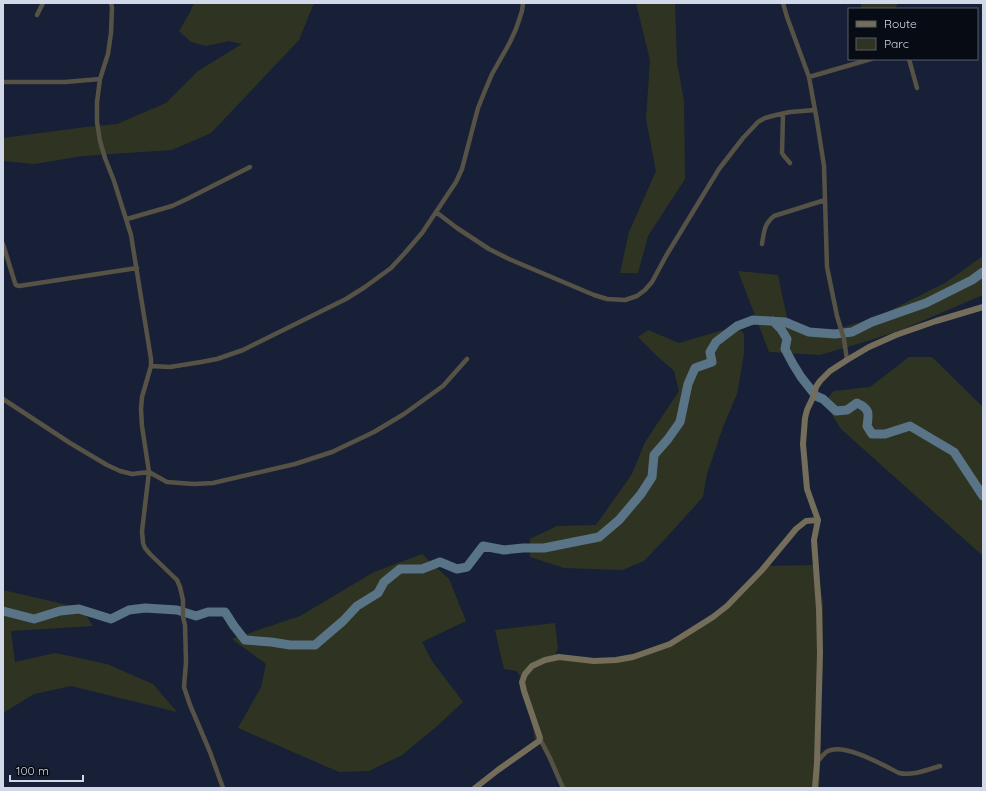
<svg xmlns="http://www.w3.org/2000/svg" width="986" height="791" viewBox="0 0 986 791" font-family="Quicksand,sans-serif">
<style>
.green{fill:#2f3422}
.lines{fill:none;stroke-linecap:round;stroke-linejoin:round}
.river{stroke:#597387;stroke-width:9}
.street{stroke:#565246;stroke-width:4.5}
.secondary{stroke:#746d5a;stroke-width:6}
</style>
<rect width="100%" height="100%" fill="#172036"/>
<path class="green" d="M194,3H314L299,40L211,133L172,150L82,156L35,164L3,161V138L86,127L117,124L166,103L198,71L242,44L229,41L206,46L191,42L179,31L189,14Z
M636,3H675L677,62L684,101L685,179L648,236L638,273H620L629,232L656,171L646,119L650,60Z
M861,3H898L895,9H861Z
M983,256V295L901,330L864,342L820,355L769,352L738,271L778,275L787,318L817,335L877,317L945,283Z
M737,326L744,334V354L737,394L723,427L707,474L703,497L666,538L644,561L622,570L564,568L530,557V539L557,526L596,525L632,474L645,442L679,391L674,371L657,356L638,337L648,330L679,343Z
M909,357H932L983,407V556L841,429L824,402L834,391L870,387Z
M422,554L449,579L466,621L422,642L432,661L463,702L436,727L402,755L369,771L339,772L238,728L261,687L266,664L232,639L300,616L374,572Z
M817,565L823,604V647L820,773L819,788H561L555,773L538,740L534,738V733L530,716L520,687L521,678L517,671L504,669L495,630L555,623L558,648L554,659L607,663L664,646L722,609L763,566Z
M3,590L81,608L93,626L11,631L15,662L55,653L107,664L153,684L177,712L71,686L34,694L3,713Z"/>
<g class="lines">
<path class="river" d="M773,321L781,329L787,339L785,349L793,364L801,377L816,396L823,399L836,411L847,410L857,403C870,409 869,413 867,426L872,434H885L910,426L954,452L983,496
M3,611L34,619L60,611L79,609L111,619L129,610L145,608L177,610L196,616L208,612H225L234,626L245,640L271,642L290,645H315L343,621L357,606L378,593L384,582L400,569H422L440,562L457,569L467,567L483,546L504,550L523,548H544L599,537L619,520L641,494L652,477L654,455L668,439L680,422L688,384L695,368L712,362L710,352L716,342L737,326L753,320L785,322L809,332L835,334L852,332L872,322L926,303L972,280L983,272"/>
<path class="street" d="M111,3L112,7L111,33L108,54L100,79L97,102V122L100,141L105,158L114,181L131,235L151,359V366L142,397L141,409L142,426L149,472L142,531L143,543L145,548L150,554L177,580L180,587L183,600V617L185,625L186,662L184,687L190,705L210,752L223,788
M783,3L787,17L809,77L817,121L824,166L827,267L837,316L844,339L847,360
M37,15L43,3
M909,59L917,88
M809,77L871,59
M3,82H65L100,79
M783,114L782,153L784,156L790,163
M436,212L457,228L489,249L509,259L594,295L607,299L625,300L637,296L645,290L652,282L666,256L719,169L743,138L758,122L765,118L776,115L790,112L815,110
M127,219L172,206L187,199L250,167
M3,244L15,283L16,285L19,286L137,268
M762,244C764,232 764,224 774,216L825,200
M151,366L170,367L201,362L217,359L243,350L346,299L365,287L391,268L404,254L422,233L456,182L462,169L478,108L484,93L492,74L509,44L516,29L522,11L523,3
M3,399L70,443L107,465L120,471L132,474L149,472L167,482L194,484L213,483L295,464L332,452L374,432L404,414L443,386L467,359
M540,739L549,756L563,788
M817,762C820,759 824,753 828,751C845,743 883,765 899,773C912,776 927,770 940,766"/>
<path class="secondary" d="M475,788L498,770L539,741L540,738L524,691L522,682L525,674L532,666L545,660L559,657L594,661L616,660L633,657L670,644L713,617L727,606L762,570L796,529L806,521L818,520
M815,788L817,763L820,653L819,609L814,540L818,520L807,489L803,444L805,418L807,410L814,395L816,387L820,381L830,371L847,360L869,347L896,335L936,321L983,307"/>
</g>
<rect width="986" height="791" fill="none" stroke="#d1d8e7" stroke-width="8"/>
<rect x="848" y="8" width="130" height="52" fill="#070b14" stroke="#585d68"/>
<rect x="856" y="21" width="20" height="6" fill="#746d5a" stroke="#585d68"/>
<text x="884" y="28" font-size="12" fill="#d1d8e7">Route</text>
<rect x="856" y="38" width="20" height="12" fill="#2f3422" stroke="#585d68"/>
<text x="884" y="48" font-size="12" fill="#d1d8e7">Parc</text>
<path d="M10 775v6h73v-6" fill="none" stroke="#d1d8e7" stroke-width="2"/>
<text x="16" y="775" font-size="12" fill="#d1d8e7" stroke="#070b14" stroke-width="3" paint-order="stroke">100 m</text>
</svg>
